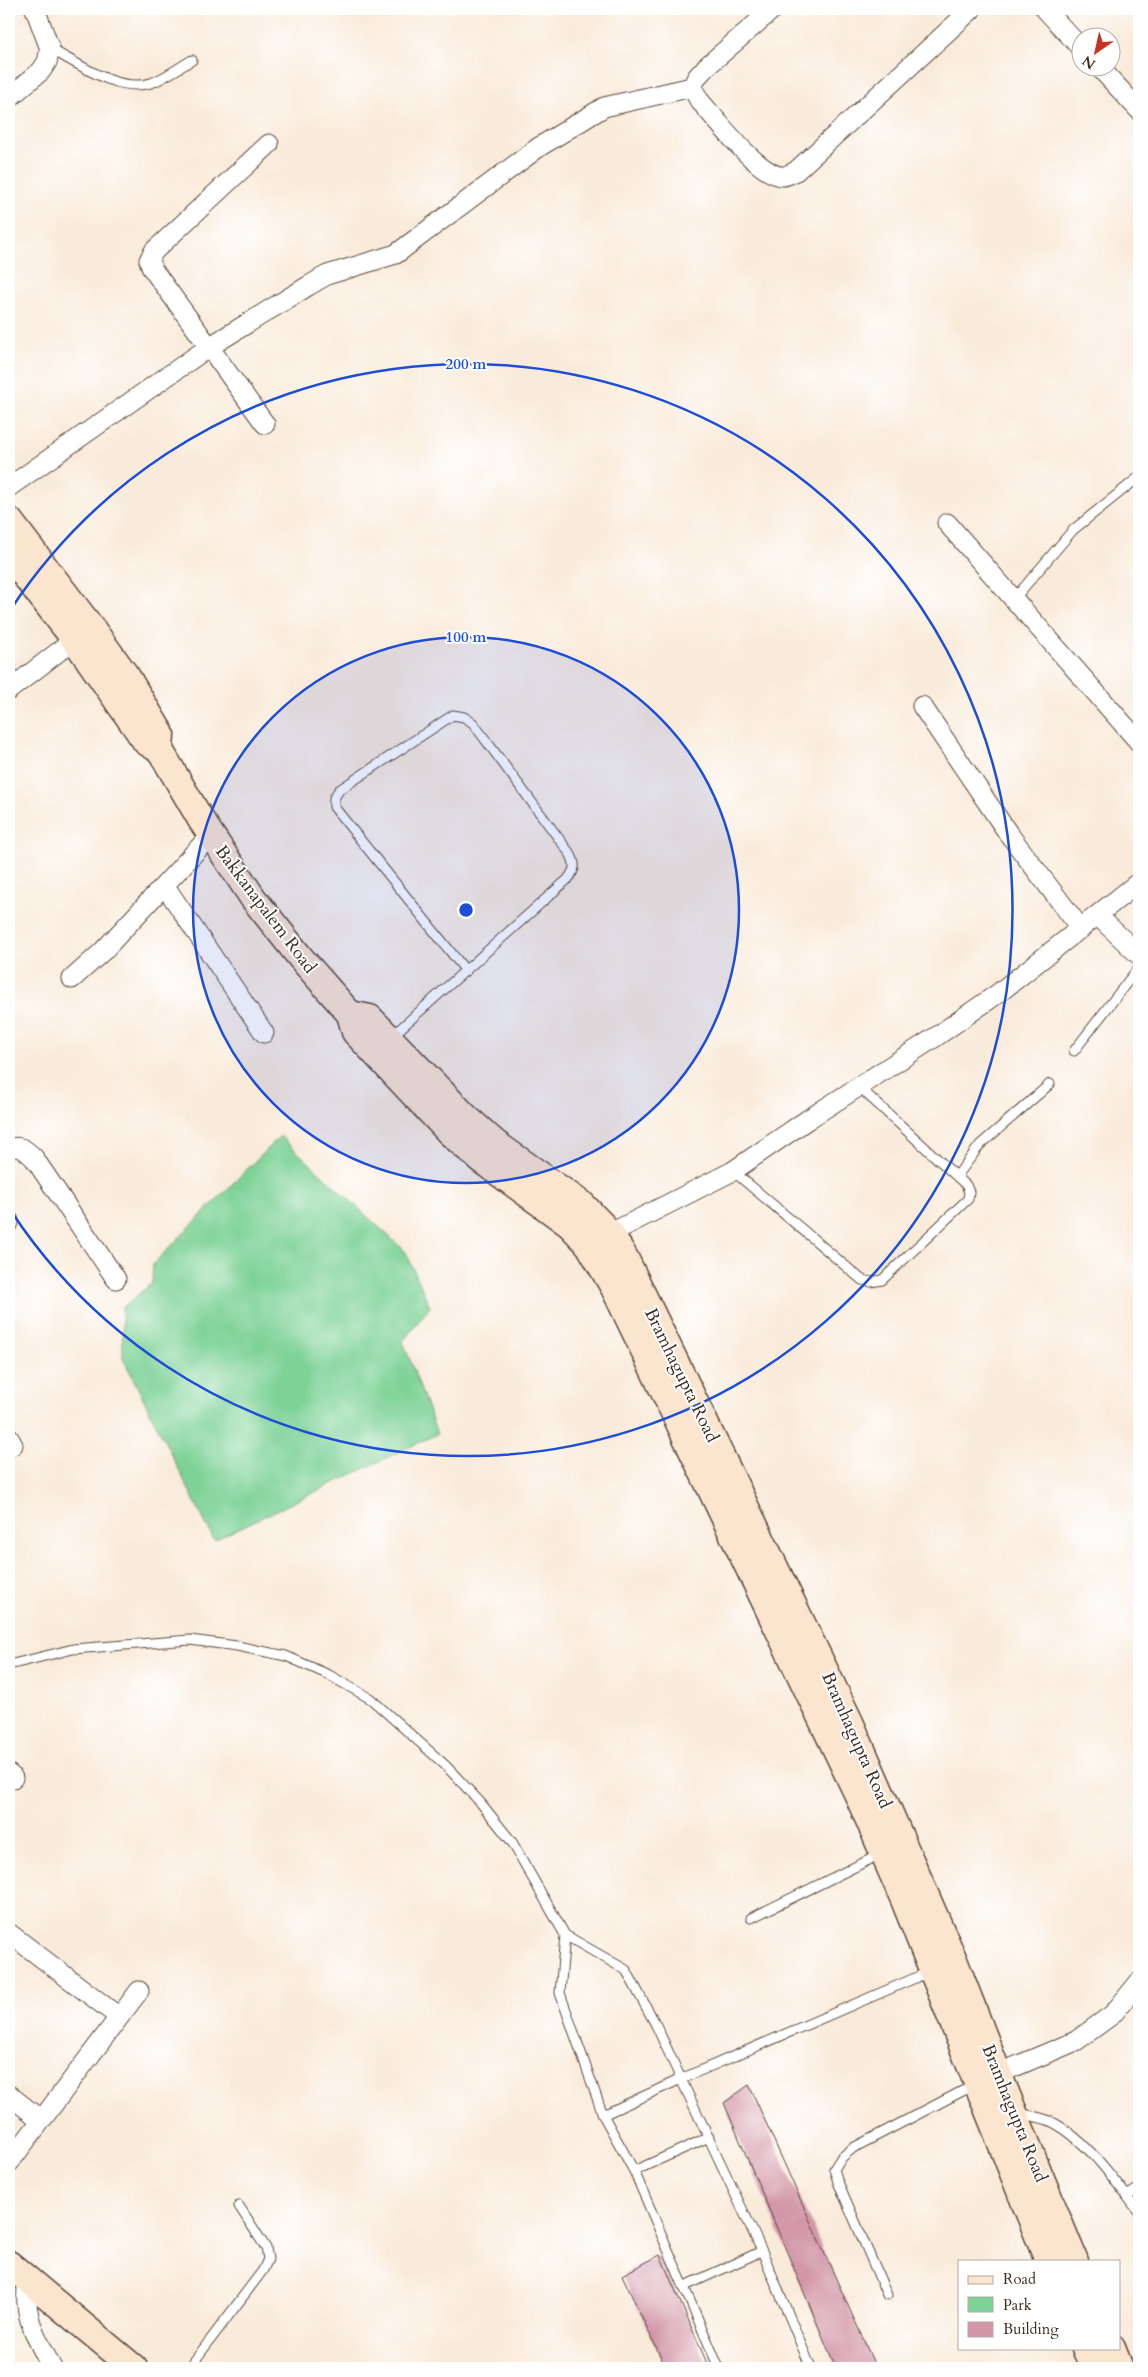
<svg xmlns="http://www.w3.org/2000/svg" width="1148" height="2377" viewBox="0 0 1148 2377" font-family="Cardo,serif">
<style>
.green{fill:#7dd296;stroke:#5c7e5a}
.building{fill:#d397a9}
.lines{fill:none;stroke-linecap:round;stroke-linejoin:round}
.lane-casing{stroke:#58473a;stroke-width:11}
.street-casing{stroke:#58473a;stroke-width:21}
.secondary-casing{stroke:#58473a;stroke-width:29}
.lane{stroke:#fff;stroke-width:9}
.street{stroke:#fff;stroke-width:19}
.secondary{stroke:#fce5cf;stroke-width:26}
.ring{fill:none;stroke:#1d4ed8;stroke-width:2.5}
.labels{text-anchor:middle;stroke-width:4;stroke-linejoin:round;paint-order:stroke}
.street-label{font-size:18px;fill:#3b2a1e;stroke:#fff}
.centre{fill:#1d4ed8;stroke:#fff;stroke-width:2.5}
.ring-label{font-size:15px;text-anchor:middle;font-weight:bold;fill:#1d4ed8;stroke:#fff;stroke-width:4;stroke-linejoin:round;paint-order:stroke}
</style>
<rect width="100%" height="100%" fill="#fff"/>
<filter id="ink" filterUnits="userSpaceOnUse"><feTurbulence type="fractalNoise" baseFrequency=".02" numOctaves="2"/><feDisplacementMap in="SourceGraphic" scale="10" xChannelSelector="R" yChannelSelector="G"/><feConvolveMatrix kernelMatrix="1 2 1 2 8 2 1 2 1" color-interpolation-filters="sRGB"/></filter>
<filter id="wash" filterUnits="userSpaceOnUse"><feTurbulence type="fractalNoise" baseFrequency=".0096" numOctaves="4" result="noise"/><feDisplacementMap in="SourceGraphic" scale="20" xChannelSelector="R" yChannelSelector="G"/><feGaussianBlur stdDeviation="1.12" result="paint"/><feColorMatrix in="noise" values="0 0 0 0 0 0 0 0 0 0 0 0 0 0 0 0 0 1.4 0 .05"/><feComposite in="paint" operator="in"/></filter>
<g filter="url(#wash)">
<rect width="100%" height="100%" fill="#f9ebda"/>
<path class="green" d="M280,1136L406,1252L430,1307L403,1341L437,1434L214,1540L123,1358L122,1308L152,1283L153,1264Z"/>
<g id="blocks">
<path class="building" d="M749,2085L876,2368H836L724,2103Z
M660,2255L709,2368H666L622,2275Z"/>
</g>
</g>
<g filter="url(#ink)">
<use href="#blocks" fill-opacity="0" stroke="#58473a" stroke-width="1"/>
<g class="lines">
<defs>
<path id="lane" d="M50,49C80,64 117,93 151,83C165,78 180,67 192,60
M1014,599L1073,530L1139,477
M392,1036L568,879C575,870 576,865 571,855L473,723L464,717L453,715L339,790L334,798V807L466,971
M1074,1051L1139,967
M733,1171L862,1280L871,1282L882,1280L968,1199L969,1192L966,1185L859,1087
M957,1176L980,1145L1050,1084
M9,1665L73,1649L190,1640L237,1646L286,1656L329,1675L371,1699L445,1765L480,1802L512,1842L565,1935L626,1970L656,2025L681,2079L603,2115L560,1993L565,1935
M751,1918L881,1854
M1020,2113C1029,2116 1041,2117 1050,2121C1085,2137 1116,2182 1139,2212
M603,2115L634,2171L719,2368
M634,2171L709,2137
M1127,2196L1139,2188
M683,2287L762,2251
M887,2295L838,2182L834,2169L841,2158L853,2148L974,2085
M189,2368L263,2270L268,2259L266,2248L239,2206
M811,2368L762,2251L681,2079L929,1972"/>
<path id="street" d="M773,9L706,67L697,77L692,87L699,100C716,119 758,174 781,176C786,177 791,173 796,171L972,9
M1045,9L1080,47
M1100,68L1139,110
M9,98L41,71L47,62L50,49L35,9
M265,424L151,267L149,260L154,251L269,144
M9,487L209,347L308,286L327,275L396,254L539,147L604,107L692,87
M947,523L1139,742
M9,690L84,632
M922,706L1008,833L1081,929
M165,886L264,1033
M1098,916L1139,955
M72,979L103,951L211,835
M9,1149C20,1144 26,1150 34,1158L116,1279
M9,1221V1222
M599,1239L733,1171L807,1120L937,1036L1000,992L1139,882
M9,1438L13,1445
M9,1774L13,1778
M9,1933L119,2017
M988,2078L1076,2041L1113,2014L1139,1982
M9,2095L41,2120
M9,2163L139,1991
M28,2280C22,2317 36,2336 52,2368"/>
<path id="secondary" d="M9,520L90,626L127,677L161,734L160,750L201,820L253,898L300,957L350,1014L355,1032L450,1133L481,1160L570,1225L589,1245L614,1288L856,1791L904,1900L1048,2261
M9,555L75,640L146,742L159,750
M350,1014L370,1018L466,1117L495,1143L583,1205L610,1233L625,1258L850,1722L954,1960L998,2073L1075,2261
M9,2264L134,2368
M1085,2348L1093,2368
M1112,2348L1120,2368"/>
</defs>
<use href="#lane" class="lane-casing"/>
<use href="#street" class="street-casing"/>
<use href="#secondary" class="secondary-casing"/>
<use href="#lane" class="lane"/>
<use href="#street" class="street"/>
<use href="#secondary" class="secondary"/>
</g>
</g>
<circle cx="466" cy="910" r="273" fill="#1d4ed8" fill-opacity=".12"/>
<g class="ring">
<circle cx="466" cy="910" r="273"/>
<path d="M11 609A546 546 0 1 1 11 1211"/>
</g>
<g class="labels">
<g class="street-label">
<text transform="translate(266 909) rotate(53)" y="6">Bakkanapalem Road</text>
<text transform="translate(682 1375) rotate(64)" y="6">Bramhagupta Road</text>
<text transform="translate(857 1740) rotate(66)" y="6">Bramhagupta Road</text>
<text transform="translate(1015 2113) rotate(68)" y="6">Bramhagupta Road</text>
</g>
</g>
<circle cx="466" cy="910" r="8" class="centre"/>
<g class="ring-label">
<text x="466" y="369">200 m</text>
<text x="466" y="642">100 m</text>
</g>
<rect width="1148" height="2377" fill="none" stroke="#fff" stroke-width="30"/>
<rect x="958" y="2260" width="162" height="90" fill="#ffffff" stroke="#b1aaa5"/>
<rect x="968" y="2276" width="25" height="8" fill="#fce5cf" stroke="#b1aaa5"/>
<text x="1003" y="2284" font-size="15" fill="#3b2a1e">Road</text>
<rect x="968" y="2297" width="25" height="15" fill="#7dd296" stroke="#b1aaa5"/>
<text x="1003" y="2310" font-size="15" fill="#3b2a1e">Park</text>
<rect x="968" y="2322" width="25" height="15" fill="#d397a9" stroke="#b1aaa5"/>
<text x="1003" y="2334" font-size="15" fill="#3b2a1e">Building</text>
<g transform="translate(1096 52) rotate(214)"><circle r="24" fill="#ffffff" stroke="#b1aaa5"/>
<path d="M0-4L9 19L0 12L-9 19Z" fill="#c8321e"/>
<text y="-8" font-size="14" font-weight="bold" text-anchor="middle" fill="#3b2a1e">N</text>
</g>
</svg>
